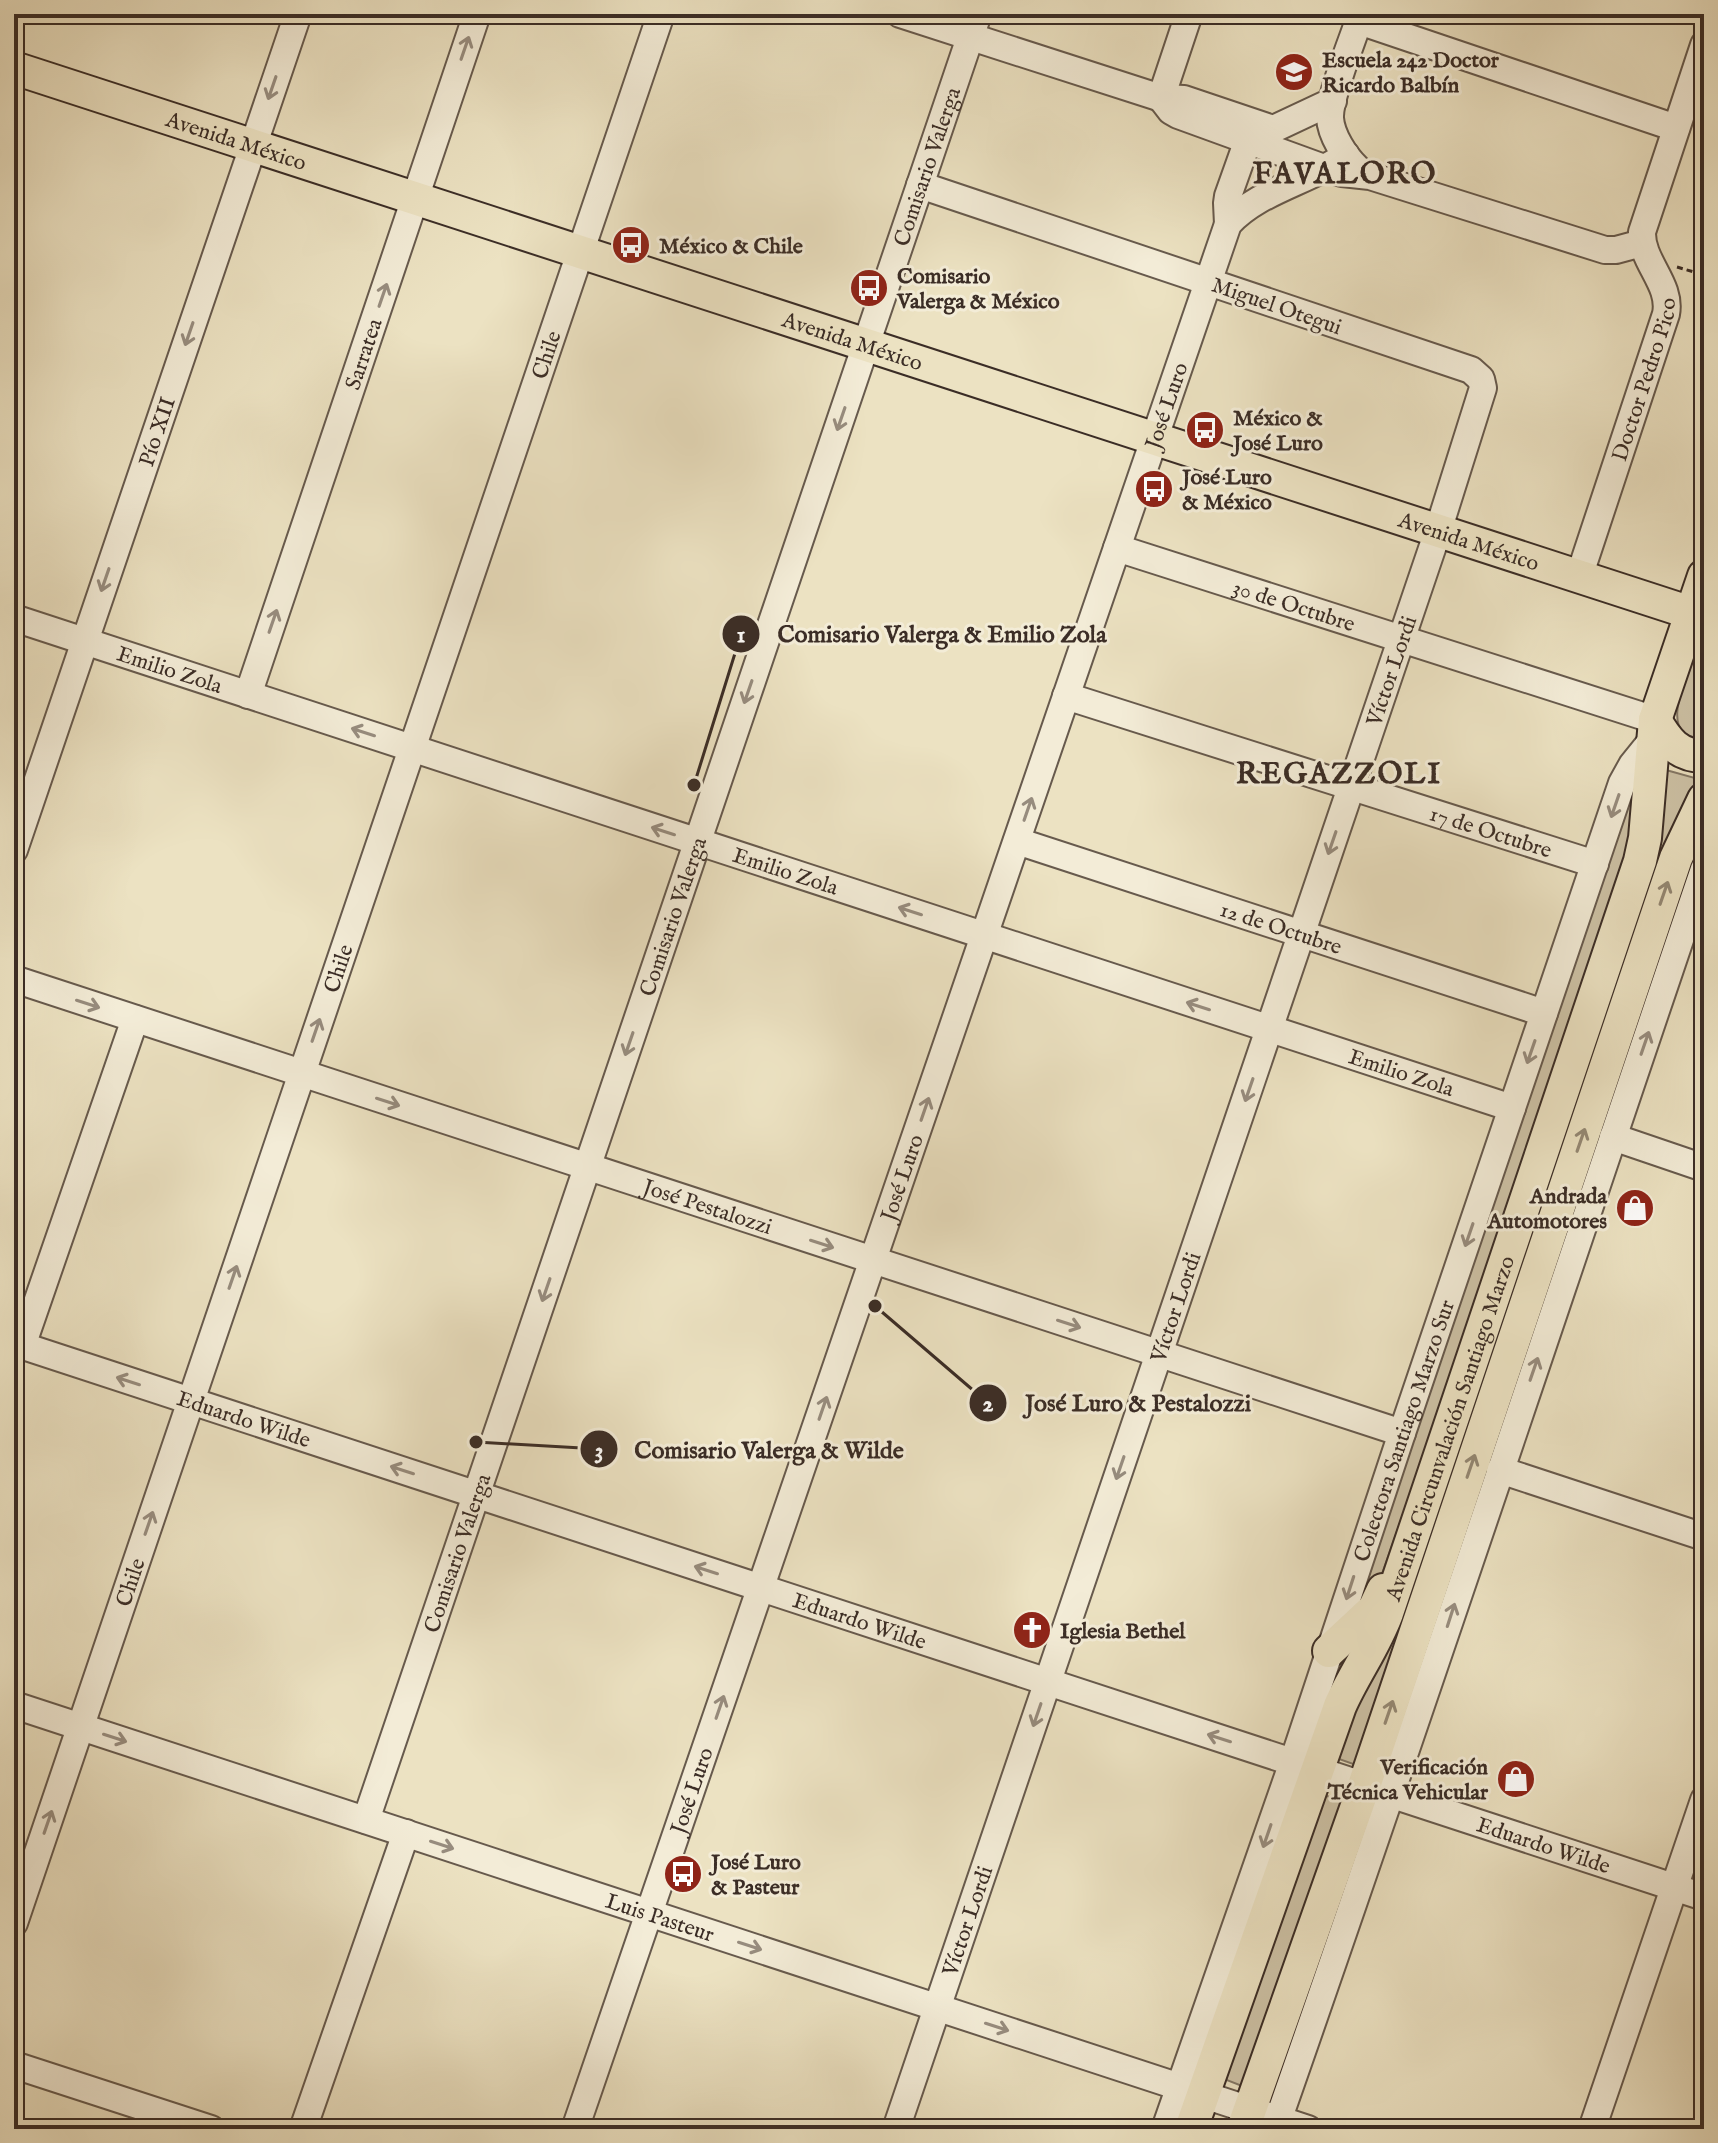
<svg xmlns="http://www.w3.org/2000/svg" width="1718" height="2143" viewBox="0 0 1718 2143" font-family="'IM FELL English',serif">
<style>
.grass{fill:#cec3a7;stroke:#847866;stroke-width:2}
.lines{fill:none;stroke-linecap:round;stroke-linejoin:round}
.minor-casing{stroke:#675a4d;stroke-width:30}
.major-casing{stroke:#3b2d26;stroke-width:36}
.path{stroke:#3b2d26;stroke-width:3;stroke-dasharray:6 4;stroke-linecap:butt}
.minor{stroke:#f3ecd7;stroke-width:26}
.major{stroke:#ece2c2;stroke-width:32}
.oneway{stroke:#978c7e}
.oneway2{stroke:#948874}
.labels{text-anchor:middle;stroke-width:6;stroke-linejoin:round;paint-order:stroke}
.poi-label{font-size:22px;font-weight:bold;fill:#3b2d26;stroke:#f3ecd7;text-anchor:start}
.street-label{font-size:22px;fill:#3b2d26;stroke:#f3ecd7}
.district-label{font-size:30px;font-weight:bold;letter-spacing:2px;fill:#3b2d26;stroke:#f3ecd7}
.leader{fill:none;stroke:#3b2d26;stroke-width:3}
.callout-dot{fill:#3b2d26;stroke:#f3ecd7;stroke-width:3}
.mark-label{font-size:24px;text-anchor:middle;font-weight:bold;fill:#fff}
.callout-label{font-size:24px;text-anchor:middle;font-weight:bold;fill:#3b2d26;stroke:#f3ecd7;stroke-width:6;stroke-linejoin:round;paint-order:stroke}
</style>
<rect width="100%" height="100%" fill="#ece2c2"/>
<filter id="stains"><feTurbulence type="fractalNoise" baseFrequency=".0025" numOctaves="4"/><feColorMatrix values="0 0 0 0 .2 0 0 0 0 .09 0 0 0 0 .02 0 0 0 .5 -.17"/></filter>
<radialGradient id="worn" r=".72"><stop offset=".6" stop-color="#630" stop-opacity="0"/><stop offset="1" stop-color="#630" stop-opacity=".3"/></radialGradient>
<path class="grass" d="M1704,643V738C1653,740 1689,673 1697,648L1699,644Z
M1666,770L1695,778L1699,784L1356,1765L1336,1758Z
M1632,778L1635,832L1438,1437L1403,1514L1376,1591L1349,1624Z
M1324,1795L1344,1802L1242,2086L1224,2079Z"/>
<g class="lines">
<defs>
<g id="minor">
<path d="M900,14L1161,98L1184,99L1273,129"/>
<path d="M1359,21L1676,128"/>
<path d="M1161,98L1171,111L1178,115L1324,168L1342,173L1370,176L1605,250H1616L1642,243"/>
<path d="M1161,98L1189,14"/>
<path d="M1357,168C1345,157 1331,135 1330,118C1329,96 1354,37 1361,14"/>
<path d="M1228,224L1227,203L1228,196L1244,151L1252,142L1263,134L1333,101"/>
<path id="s1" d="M1117,548L1655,720"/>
<path id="s2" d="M1579,577L1666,314C1672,284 1641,262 1642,232L1704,45"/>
<path id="s3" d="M14,618L1512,1108"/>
<path id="s4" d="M248,695L477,14"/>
<path id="s5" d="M1066,696L1595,864"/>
<path id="s6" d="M1017,841L1544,1013"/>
<path id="s7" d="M14,850L298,14"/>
<path id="s8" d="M14,979L1402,1433"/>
<path d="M1613,1137L1704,1168"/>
<path id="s9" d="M14,1343L1704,1897"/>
<path d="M22,1346L135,1019"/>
<path d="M1500,1470L1704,1537"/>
<path id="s10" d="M14,1705L1308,2129"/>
<path id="s11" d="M366,1820L978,14"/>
<path id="s12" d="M14,1923L661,14"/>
<path d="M14,2065L211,2129"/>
<path d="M303,2129L406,1833"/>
<path id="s13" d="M575,2129L1228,224C1259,190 1309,182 1346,155"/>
<path id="s14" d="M896,2129L1438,531L1483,388L1481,379L1471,370L920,185"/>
<path id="s15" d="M1165,2129L1293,1762L1402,1433L1622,783L1632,765L1653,739"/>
<path d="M1275,2129C1422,1710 1561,1289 1704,869"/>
<path d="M1592,2129L1704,1800"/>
</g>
<g id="major">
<path id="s16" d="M14,68L1676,608L1691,613L1704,612"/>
<path d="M1655,720C1667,741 1678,756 1704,756"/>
<path d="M1329,1651L1374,1609L1383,1590"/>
<path id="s17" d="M1191,2129L1340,1706C1354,1674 1375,1646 1387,1613L1640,861L1645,838L1655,720L1704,576"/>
<path d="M1243,2129L1364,1786L1676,858L1704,799"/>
</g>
</defs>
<use href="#minor" class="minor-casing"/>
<use href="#major" class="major-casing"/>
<path class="path" d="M1677,267L1704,275"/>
<use href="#minor" class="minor"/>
<use href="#major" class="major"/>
</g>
<defs><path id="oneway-shaft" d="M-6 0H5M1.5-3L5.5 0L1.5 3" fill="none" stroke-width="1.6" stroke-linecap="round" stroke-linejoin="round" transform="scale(2)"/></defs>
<g class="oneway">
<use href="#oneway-shaft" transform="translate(465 48) rotate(-71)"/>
<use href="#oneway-shaft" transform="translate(272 88) rotate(109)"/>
<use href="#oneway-shaft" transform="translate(383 295) rotate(-71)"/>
<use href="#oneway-shaft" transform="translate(189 334) rotate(109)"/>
<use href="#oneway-shaft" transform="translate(841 419) rotate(109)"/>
<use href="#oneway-shaft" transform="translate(105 580) rotate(109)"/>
<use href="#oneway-shaft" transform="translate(273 621) rotate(-71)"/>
<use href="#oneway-shaft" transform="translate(748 692) rotate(109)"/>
<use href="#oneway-shaft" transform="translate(363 732) rotate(-162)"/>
<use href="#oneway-shaft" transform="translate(1615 806) rotate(109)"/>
<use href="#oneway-shaft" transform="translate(1028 809) rotate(-71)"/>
<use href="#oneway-shaft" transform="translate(663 831) rotate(-162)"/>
<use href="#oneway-shaft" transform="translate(1332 843) rotate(109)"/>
<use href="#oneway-shaft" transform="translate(910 911) rotate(-162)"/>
<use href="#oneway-shaft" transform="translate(88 1004) rotate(18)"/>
<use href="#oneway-shaft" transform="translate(1198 1006) rotate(-162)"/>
<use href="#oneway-shaft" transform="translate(316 1030) rotate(-71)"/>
<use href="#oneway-shaft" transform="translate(1645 1043) rotate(-71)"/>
<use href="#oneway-shaft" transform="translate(629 1044) rotate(109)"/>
<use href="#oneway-shaft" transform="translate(1531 1052) rotate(109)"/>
<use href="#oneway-shaft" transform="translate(1249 1090) rotate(109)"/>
<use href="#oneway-shaft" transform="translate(388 1102) rotate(18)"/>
<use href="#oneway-shaft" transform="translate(925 1109) rotate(-71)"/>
<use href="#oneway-shaft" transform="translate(1469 1235) rotate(109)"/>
<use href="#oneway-shaft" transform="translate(822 1244) rotate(18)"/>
<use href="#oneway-shaft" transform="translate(233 1277) rotate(-71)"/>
<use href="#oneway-shaft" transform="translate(546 1290) rotate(109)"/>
<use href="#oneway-shaft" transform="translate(1069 1324) rotate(18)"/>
<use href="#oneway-shaft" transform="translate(1534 1369) rotate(-71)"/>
<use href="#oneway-shaft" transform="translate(128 1381) rotate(-162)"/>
<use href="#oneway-shaft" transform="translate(823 1408) rotate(-71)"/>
<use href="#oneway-shaft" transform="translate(1120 1468) rotate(109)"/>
<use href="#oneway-shaft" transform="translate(402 1470) rotate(-162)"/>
<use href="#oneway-shaft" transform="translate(149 1523) rotate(-71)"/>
<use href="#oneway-shaft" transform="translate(706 1570) rotate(-162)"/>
<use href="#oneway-shaft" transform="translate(1350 1588) rotate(108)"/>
<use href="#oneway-shaft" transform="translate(1451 1615) rotate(-72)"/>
<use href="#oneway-shaft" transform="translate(720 1707) rotate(-71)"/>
<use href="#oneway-shaft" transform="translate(1037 1715) rotate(109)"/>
<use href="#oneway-shaft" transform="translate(115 1738) rotate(18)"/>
<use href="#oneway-shaft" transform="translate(1219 1738) rotate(-162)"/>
<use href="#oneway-shaft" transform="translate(48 1822) rotate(-71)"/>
<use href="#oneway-shaft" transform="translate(1267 1836) rotate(109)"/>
<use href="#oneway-shaft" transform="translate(442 1845) rotate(18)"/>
<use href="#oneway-shaft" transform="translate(750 1946) rotate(18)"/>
<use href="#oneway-shaft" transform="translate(997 2027) rotate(18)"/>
</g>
<g class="oneway2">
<use href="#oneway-shaft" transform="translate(1664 893) rotate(-71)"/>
<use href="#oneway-shaft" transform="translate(1581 1140) rotate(-71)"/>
<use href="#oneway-shaft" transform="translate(1471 1466) rotate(-71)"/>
<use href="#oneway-shaft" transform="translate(1389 1712) rotate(-71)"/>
</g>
<defs>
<symbol id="school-disc" viewBox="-11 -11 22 22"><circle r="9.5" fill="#8f2418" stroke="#f3ecd7"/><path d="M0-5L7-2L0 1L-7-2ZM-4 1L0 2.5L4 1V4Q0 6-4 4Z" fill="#fff"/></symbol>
<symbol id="bus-disc" viewBox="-11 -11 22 22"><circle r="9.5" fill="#8f2418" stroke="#f3ecd7"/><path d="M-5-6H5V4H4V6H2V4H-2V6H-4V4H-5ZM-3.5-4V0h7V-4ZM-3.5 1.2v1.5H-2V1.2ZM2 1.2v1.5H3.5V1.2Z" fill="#fff"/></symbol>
<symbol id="shop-disc" viewBox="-11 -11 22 22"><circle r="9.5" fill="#8f2418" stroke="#f3ecd7"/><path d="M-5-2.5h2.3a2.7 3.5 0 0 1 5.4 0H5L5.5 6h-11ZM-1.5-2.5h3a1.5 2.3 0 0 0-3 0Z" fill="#fff"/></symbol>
<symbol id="church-disc" viewBox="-11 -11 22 22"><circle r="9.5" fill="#8f2418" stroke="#f3ecd7"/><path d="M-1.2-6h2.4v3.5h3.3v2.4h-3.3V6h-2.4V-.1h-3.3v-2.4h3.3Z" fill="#fff"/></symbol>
</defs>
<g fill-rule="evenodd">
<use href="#school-disc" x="1272" y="50" width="44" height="44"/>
<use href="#bus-disc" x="609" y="223" width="44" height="44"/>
<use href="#bus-disc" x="847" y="266" width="44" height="44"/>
<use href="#bus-disc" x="1183" y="408" width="44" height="44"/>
<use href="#bus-disc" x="1132" y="467" width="44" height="44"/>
<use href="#shop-disc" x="1613" y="1186" width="44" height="44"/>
<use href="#church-disc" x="1010" y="1608" width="44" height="44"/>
<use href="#shop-disc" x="1494" y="1757" width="44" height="44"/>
<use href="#bus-disc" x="661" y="1852" width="44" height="44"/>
</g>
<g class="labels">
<g class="poi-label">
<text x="1322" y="67">Escuela 242 Doctor<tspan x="1322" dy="25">Ricardo Balbín</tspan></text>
<text x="659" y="253">México &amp; Chile</text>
<text x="897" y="283">Comisario<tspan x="897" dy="25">Valerga &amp; México</tspan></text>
<text x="1233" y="425">México &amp;<tspan x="1233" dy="25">José Luro</tspan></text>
<text x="1182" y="484">José Luro<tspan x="1182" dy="25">&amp; México</tspan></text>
<text x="1607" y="1203" text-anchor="end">Andrada<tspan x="1607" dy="25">Automotores</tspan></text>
<text x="1060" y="1638">Iglesia Bethel</text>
<text x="1488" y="1774" text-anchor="end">Verificación<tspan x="1488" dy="25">Técnica Vehicular</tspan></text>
<text x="711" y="1869">José Luro<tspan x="711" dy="25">&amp; Pasteur</tspan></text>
</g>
<g class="street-label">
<text dy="8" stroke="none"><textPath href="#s16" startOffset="234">Avenida México</textPath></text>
<text dy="8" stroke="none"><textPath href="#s11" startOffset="1746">Comisario Valerga</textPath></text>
<text transform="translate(1277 305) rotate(19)" y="8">Miguel Otegui</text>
<text dy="8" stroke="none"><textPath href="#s16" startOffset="882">Avenida México</textPath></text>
<text dy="8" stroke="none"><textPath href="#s4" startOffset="360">Sarratea</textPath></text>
<text dy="8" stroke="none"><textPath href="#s12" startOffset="1656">Chile</textPath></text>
<text dy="8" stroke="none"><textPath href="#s2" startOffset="208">Doctor Pedro Pico</textPath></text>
<text dy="8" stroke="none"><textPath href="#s13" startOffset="1822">José Luro</textPath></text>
<text dy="8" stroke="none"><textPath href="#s7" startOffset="442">Pío XII</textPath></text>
<text dy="8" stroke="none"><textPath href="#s16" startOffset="1530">Avenida México</textPath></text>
<text dy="8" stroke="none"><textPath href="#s1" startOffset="186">30 de Octubre</textPath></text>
<text dy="8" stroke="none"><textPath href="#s3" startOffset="164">Emilio Zola</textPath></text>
<text dy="8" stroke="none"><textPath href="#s14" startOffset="1540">Víctor Lordi</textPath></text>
<text dy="8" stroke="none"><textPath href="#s5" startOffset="446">17 de Octubre</textPath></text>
<text dy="8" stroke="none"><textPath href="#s3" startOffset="812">Emilio Zola</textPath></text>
<text dy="8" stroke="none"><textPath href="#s11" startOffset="954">Comisario Valerga</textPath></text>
<text dy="8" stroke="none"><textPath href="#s6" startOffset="278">12 de Octubre</textPath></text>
<text dy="8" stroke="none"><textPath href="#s12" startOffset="1008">Chile</textPath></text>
<text dy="8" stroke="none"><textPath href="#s3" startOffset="1460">Emilio Zola</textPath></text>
<text dy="8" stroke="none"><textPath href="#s13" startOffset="1006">José Luro</textPath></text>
<text dy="8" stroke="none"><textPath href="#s8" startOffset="730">José Pestalozzi</textPath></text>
<text dy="8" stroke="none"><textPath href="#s14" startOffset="868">Víctor Lordi</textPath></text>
<text dy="8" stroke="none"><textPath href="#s9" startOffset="242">Eduardo Wilde</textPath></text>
<text dy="8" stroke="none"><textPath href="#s17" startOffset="748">Avenida Circunvalación Santiago Marzo</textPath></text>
<text dy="8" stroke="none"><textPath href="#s15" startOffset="738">Colectora Santiago Marzo Sur</textPath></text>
<text dy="8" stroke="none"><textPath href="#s11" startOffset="282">Comisario Valerga</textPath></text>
<text dy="8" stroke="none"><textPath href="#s12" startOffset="360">Chile</textPath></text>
<text dy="8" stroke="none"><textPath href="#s9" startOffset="890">Eduardo Wilde</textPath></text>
<text dy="8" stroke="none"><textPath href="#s13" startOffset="358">José Luro</textPath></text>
<text dy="8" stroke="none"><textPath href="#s9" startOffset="1610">Eduardo Wilde</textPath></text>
<text dy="8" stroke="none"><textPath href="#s10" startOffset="680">Luis Pasteur</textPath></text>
<text dy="8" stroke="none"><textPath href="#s14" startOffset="220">Víctor Lordi</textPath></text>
</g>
<g class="district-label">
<text x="1345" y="183">FAVALORO</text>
<text x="1339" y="783">REGAZZOLI</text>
</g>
</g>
<path class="leader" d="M694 785L741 634M875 1306L988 1403M476 1442L599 1449"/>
<g class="callout-dot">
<circle cx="694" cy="785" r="8"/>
<circle cx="875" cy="1306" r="8"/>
<circle cx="476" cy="1442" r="8"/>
<circle cx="741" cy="634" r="20"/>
<circle cx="988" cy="1403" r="20"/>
<circle cx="599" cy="1449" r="20"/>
</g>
<g class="mark-label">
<text x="741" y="642">1</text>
<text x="988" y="1411">2</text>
<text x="599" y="1458">3</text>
</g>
<g class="callout-label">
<text x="942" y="642">Comisario Valerga &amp; Emilio Zola</text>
<text x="1138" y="1411">José Luro &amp; Pestalozzi</text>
<text x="769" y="1458">Comisario Valerga &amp; Wilde</text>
</g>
<rect width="1718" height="2143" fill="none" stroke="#ece2c2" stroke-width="48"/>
<rect x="16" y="16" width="1686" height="2111" fill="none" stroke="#3b2d26" stroke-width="4"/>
<rect x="24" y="24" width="1670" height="2095" fill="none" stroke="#3b2d26" stroke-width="2"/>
<rect width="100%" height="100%" filter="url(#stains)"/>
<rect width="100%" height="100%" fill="url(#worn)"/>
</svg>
